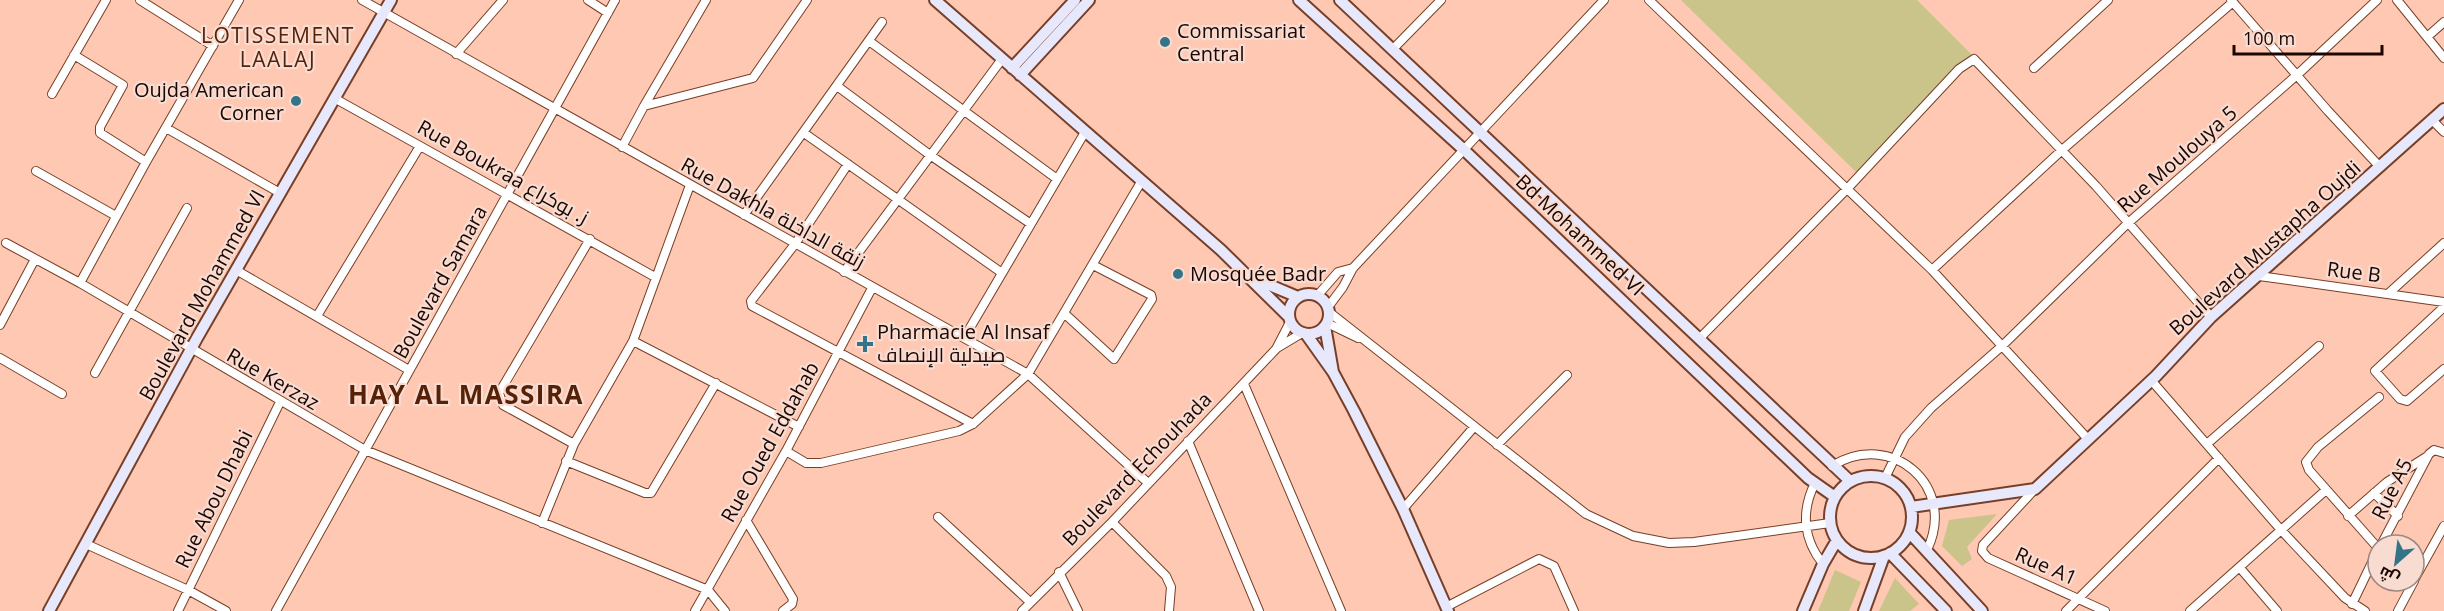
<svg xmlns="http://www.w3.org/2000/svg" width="2444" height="611" viewBox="0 0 2444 611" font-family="'Open Sans',Cairo,sans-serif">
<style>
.green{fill:#cac38a}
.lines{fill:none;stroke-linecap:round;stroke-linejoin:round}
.street-casing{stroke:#773f27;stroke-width:10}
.secondary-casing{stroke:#773f27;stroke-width:14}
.street{stroke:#fff;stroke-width:8}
.secondary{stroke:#e8e8fd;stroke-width:10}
.poi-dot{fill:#357388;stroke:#f8dcd1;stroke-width:2}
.labels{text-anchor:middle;stroke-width:4.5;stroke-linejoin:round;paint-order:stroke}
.poi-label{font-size:20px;fill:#1c0601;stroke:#f8dcd1;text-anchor:start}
.street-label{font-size:20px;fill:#1c0601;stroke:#f8dcd1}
.neighbourhood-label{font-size:21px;letter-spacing:1.5px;fill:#562107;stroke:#f8dcd1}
.district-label{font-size:26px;font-weight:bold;letter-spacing:1.5px;fill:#562107;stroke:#f8dcd1}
</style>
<rect width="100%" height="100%" fill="#fec8b2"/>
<path class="green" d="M1681,0H1917L1975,58L1859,175Z
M1997,514L1967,547L1972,559L1962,566L1942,546L1949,520Z
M1835,570L1861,582L1849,611H1818Z
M1895,578L1919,604L1910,611H1879Z"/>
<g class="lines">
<defs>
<path id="street" d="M140,0L213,46
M362,0L1028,374L1147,482
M588,0L608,13
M1649,0L1932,270L2087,438
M2231,0L2328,111L2380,167
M2397,0L2444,58
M2427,37L2444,22
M869,41L1057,179
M1392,50L1441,0
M456,54L503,0
M74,55L123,85L100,127V133L146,162
M2034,68L2108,0
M837,86L930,155L1031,224
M52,94L106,0
M334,98L655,277
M644,106L706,0
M2432,120L2444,132
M166,128L280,193
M804,133L1002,273
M622,147L644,106L753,78L807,0
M848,164L795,244L751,301L752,306L973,424
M36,171L116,216
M744,215L882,22
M6,243L80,283L365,450L708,590L725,611
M236,270L409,370
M1932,270L2062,150L2233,2
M844,272L1002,59
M2259,276L2444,302
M80,283L146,162L239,0
M2389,293L2444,243
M1317,296L1338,272L1353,268
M1328,307L1343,287L1353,268L1604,0
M2444,307L2375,371L2400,399L2407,401L2444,369
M1329,312L1586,514L1633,536L1669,543L1694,542L1830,523
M1065,314L1114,359L1152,299L1151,295L1093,265
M317,316L420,146
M1327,323L1358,338
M0,325L35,259
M964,338L1085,132
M1699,339L1847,189L1959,69L1974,59L2096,186L2211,317
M633,341L799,427
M1277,348L1302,333
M0,358L62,394
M95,373L187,208
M2151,380L2281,530L2345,598L2365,611
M1244,384L1341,611
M1188,441L1259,611
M2208,443L2319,346
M574,444L503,405L499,393L590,239
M1497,445L1567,375
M786,451L806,463H821L959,431L973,424L1028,374L1141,182
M566,461L645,493H651L716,383
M1832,466C1891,429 1958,486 1927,550
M1885,478L1905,437L1931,408L2002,346L2127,224L2297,75L2377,0
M1815,483C1801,511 1803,539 1823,564
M2035,489L1983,545L1982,551L1988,558L2105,611
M2374,493L2398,516
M1403,509L1474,427
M2348,516L2387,482L2426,457
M938,517L1030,602
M746,520L793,599L792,604L783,611
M1112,522L1166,576L1171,587L1169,611
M542,523L574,444L633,341L690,185
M86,544L188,590L226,611
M2381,545L2429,454L2434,450L2444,453
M2378,548L2309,470L2306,462L2318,447L2379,397
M2240,568L2277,611
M1059,572L1078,611
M2414,580L2444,526
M2352,604L2378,550
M1446,607L1539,559L1554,566L1574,611
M178,611L280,402
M276,611L615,0
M695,611L786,451L872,288
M1022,611L1112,522L1276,349L1290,322
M2066,611L2219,458
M2190,611L2326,490
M2398,611L2414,581"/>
<path id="secondary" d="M935,0L1221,250L1289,317
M1299,0L1463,149L1808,478L1835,497
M1340,0L1850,481
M1012,68L1075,0
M1020,75L1089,0
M1255,279L1298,297
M1289 314a20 20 0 1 1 40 0a20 20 0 1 1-40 0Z
M1325,326L1333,372
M1306,334L1333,372L1354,411L1403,509L1448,611
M1830 517a41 41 0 1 1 82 0a41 41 0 1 1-82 0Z
M1911,507L2035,489L2156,376L2211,317L2444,109
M1909,532L1982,611
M1890,553L1946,611
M49,611L197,338L391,0
M1803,611L1823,564L1837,540
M1864,611L1884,556"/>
</defs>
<use href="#street" class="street-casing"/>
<use href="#secondary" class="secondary-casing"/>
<use href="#street" class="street"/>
<use href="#secondary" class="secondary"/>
</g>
<g class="poi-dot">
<circle cx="1165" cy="42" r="6"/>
<circle cx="296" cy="101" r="6"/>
<circle cx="1178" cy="274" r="6"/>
<path d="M862 335h6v6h6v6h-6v6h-6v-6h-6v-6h6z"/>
</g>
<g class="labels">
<g class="poi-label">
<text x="1177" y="38">Commissariat<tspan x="1177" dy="23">Central</tspan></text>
<text x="284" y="97" text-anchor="end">Oujda American<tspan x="284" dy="23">Corner</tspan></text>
<text x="1190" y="281">Mosquée Badr</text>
<text x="877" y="339">Pharmacie Al Insaf<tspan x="877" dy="23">صيدلية الإنصاف</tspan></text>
</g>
<g class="street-label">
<text transform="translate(2177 159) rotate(-41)" y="7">Rue Moulouya 5</text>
<text transform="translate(503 172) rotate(29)" y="7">Rue Boukraa ز. بوكراع</text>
<text transform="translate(773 213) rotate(29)" y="7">Rue Dakhla زنقة الداخلة</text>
<text transform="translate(1580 235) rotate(43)" y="7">Bd Mohammed VI</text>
<text transform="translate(2265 248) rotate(-42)" y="7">Boulevard Mustapha Oujdi</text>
<text transform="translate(2354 272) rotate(7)" y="7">Rue B</text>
<text transform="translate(440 282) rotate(-61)" y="7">Boulevard Samara</text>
<text transform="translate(202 295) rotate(-61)" y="7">Boulevard Mohammed VI</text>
<text transform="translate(273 379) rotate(30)" y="7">Rue Kerzaz</text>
<text transform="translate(770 442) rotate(-61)" y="7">Rue Oued Eddahab</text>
<text transform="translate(1137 469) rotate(-46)" y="7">Boulevard Echouhada</text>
<text transform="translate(2392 489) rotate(-63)" y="7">Rue A5</text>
<text transform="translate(214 499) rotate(-64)" y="7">Rue Abou Dhabi</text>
<text transform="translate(2046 566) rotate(24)" y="7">Rue A1</text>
</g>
<g class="neighbourhood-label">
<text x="278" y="43">LOTISSEMENT<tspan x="278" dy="24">LAALAJ</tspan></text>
</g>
<g class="district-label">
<text x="466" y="404">HAY AL MASSIRA</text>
</g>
</g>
<g transform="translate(2396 563) rotate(208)"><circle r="28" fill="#f8dcd1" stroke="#a0867e" stroke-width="1.5"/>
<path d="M0-4.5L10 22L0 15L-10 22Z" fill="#357388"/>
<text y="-9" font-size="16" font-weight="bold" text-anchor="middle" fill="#1c0601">ش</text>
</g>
<path d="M2234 45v9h148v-9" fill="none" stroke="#1c0601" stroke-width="3"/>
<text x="2243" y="45" font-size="18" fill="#1c0601" stroke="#f8dcd1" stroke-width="4.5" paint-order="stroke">100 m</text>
</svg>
